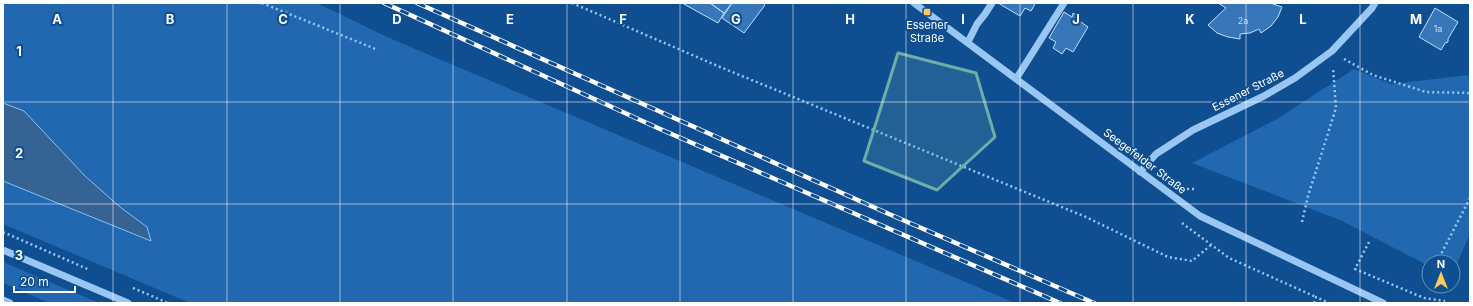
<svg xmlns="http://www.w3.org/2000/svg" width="1473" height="306" viewBox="0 0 1473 306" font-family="Inter,sans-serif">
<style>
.green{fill:#2168b0}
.water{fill:#356394;stroke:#8ac2f7}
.building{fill:#3777b9;stroke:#c1dffe}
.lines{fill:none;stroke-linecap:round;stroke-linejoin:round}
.path{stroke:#99c6f3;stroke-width:2.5;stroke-dasharray:2 3;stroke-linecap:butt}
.minor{stroke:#99c6f3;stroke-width:7}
.rail-casing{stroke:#fff;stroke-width:4.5}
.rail{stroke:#0f4e90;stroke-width:3;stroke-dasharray:9;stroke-linecap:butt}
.marked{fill:#6fada8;fill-opacity:0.2;stroke:#6fada8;stroke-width:3;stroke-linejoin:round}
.grid{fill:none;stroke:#fff;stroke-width:1;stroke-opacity:0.55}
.poi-dot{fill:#ffc85b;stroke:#0f4e90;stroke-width:1.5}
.labels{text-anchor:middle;stroke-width:4;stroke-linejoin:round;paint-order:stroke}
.number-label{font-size:9px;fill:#cdddee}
.poi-label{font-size:11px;fill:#fff;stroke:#0f4e90}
.street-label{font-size:11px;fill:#fff;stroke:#0f4e90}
.grid-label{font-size:13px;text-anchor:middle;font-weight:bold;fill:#fff;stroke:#0f4e90;stroke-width:4;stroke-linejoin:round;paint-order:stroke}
</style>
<rect width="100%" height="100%" fill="#0f4e90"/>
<path class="green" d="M3,3H317L387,37L1015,303H190L3,224V181L150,241L147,227L120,207L85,176L24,112L3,103Z
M1354,69L1391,84L1470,75V234L1453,273V262H1429V266L1340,220L1192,163L1277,119Z
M3,262L99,303H49L3,283Z"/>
<path class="water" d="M3,103L24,111L85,176L120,207L147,227L151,241L3,181Z"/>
<path class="building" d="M682,3H710L724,13L718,23Z
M710,3H732L724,13Z
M732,3H763L765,5L744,33L722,18Z
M998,3H1034L1035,4L1031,11L1025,8L1020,16Z
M1218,3H1270L1282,7L1278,17L1271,26L1261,33L1259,29L1250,33L1240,34V39L1228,37L1217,33L1208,25L1226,8Z
M1435,8L1458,22L1448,39V42L1445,43L1441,50L1419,37Z
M1064,12L1072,17L1073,13L1079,17L1078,20L1088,27L1073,52L1066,48L1062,54L1053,48L1056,42L1049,38Z"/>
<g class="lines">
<path class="path" d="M262,3L378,50
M572,3L720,67L1086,217L1168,257L1192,261L1211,245
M1344,59L1373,75L1426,92L1470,93
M1187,189H1197
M1302,222L1308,196L1336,108L1333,68
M1182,223L1229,258L1316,297
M3,232L90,270
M1369,242L1355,269L1424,298L1445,301
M1437,262L1470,198
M1427,282L1429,278
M133,288L168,303
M1314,303L1316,297L1329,303"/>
<path class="minor" d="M914,3L1200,216L1383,303
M968,42L977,24L985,14L992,3
M1016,79L1064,3
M1140,172L1156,154L1193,130L1264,96L1295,78L1332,51L1372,8L1375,3
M3,250L128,303
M3,300L10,303"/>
<defs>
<path id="rail" d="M384,3L660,129L1060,303
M417,3L889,214L1094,303"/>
</defs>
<use href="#rail" class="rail-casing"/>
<use href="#rail" class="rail"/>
</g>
<path class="marked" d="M898,53L976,73L995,137L937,190L864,161Z"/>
<path class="grid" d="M113,3V303M227,3V303M340,3V303M453,3V303M567,3V303M680,3V303M793,3V303M906,3V303M1020,3V303M1133,3V303M1246,3V303M1360,3V303M3,102H1470M3,204H1470"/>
<rect class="poi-dot" x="923" y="8" width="8" height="8" rx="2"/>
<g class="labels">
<g class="number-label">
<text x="1243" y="24">2a</text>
<text x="1438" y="32">1a</text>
</g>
<g class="poi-label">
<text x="927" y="29">Essener<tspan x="927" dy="13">Straße</tspan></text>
</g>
<g class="street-label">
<text transform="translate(1248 90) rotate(-27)" y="4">Essener Straße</text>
<text transform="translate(1145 161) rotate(37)" y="4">Seegefelder Straße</text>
</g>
</g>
<g class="grid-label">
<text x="57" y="24">A</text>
<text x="170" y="24">B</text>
<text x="283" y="24">C</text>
<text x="397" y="24">D</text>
<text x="510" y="24">E</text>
<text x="623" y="24">F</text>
<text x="736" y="24">G</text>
<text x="850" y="24">H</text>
<text x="963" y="24">I</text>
<text x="1076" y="24">J</text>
<text x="1190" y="24">K</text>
<text x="1303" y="24">L</text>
<text x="1416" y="24">M</text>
<text x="19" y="56">1</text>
<text x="19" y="158">2</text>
<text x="19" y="260">3</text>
</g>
<rect width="1473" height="306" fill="none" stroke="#ffffff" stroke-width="8"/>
<g transform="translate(1441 274)"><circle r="19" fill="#0f4e90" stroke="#6f95bc"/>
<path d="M0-3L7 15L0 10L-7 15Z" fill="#ffc85b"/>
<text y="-6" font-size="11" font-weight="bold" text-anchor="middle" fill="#ffffff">N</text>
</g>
<path d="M14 286v6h61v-6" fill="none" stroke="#ffffff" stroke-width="2"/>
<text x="20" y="286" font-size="12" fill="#ffffff" stroke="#0f4e90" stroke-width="3" paint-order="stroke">20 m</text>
</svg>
